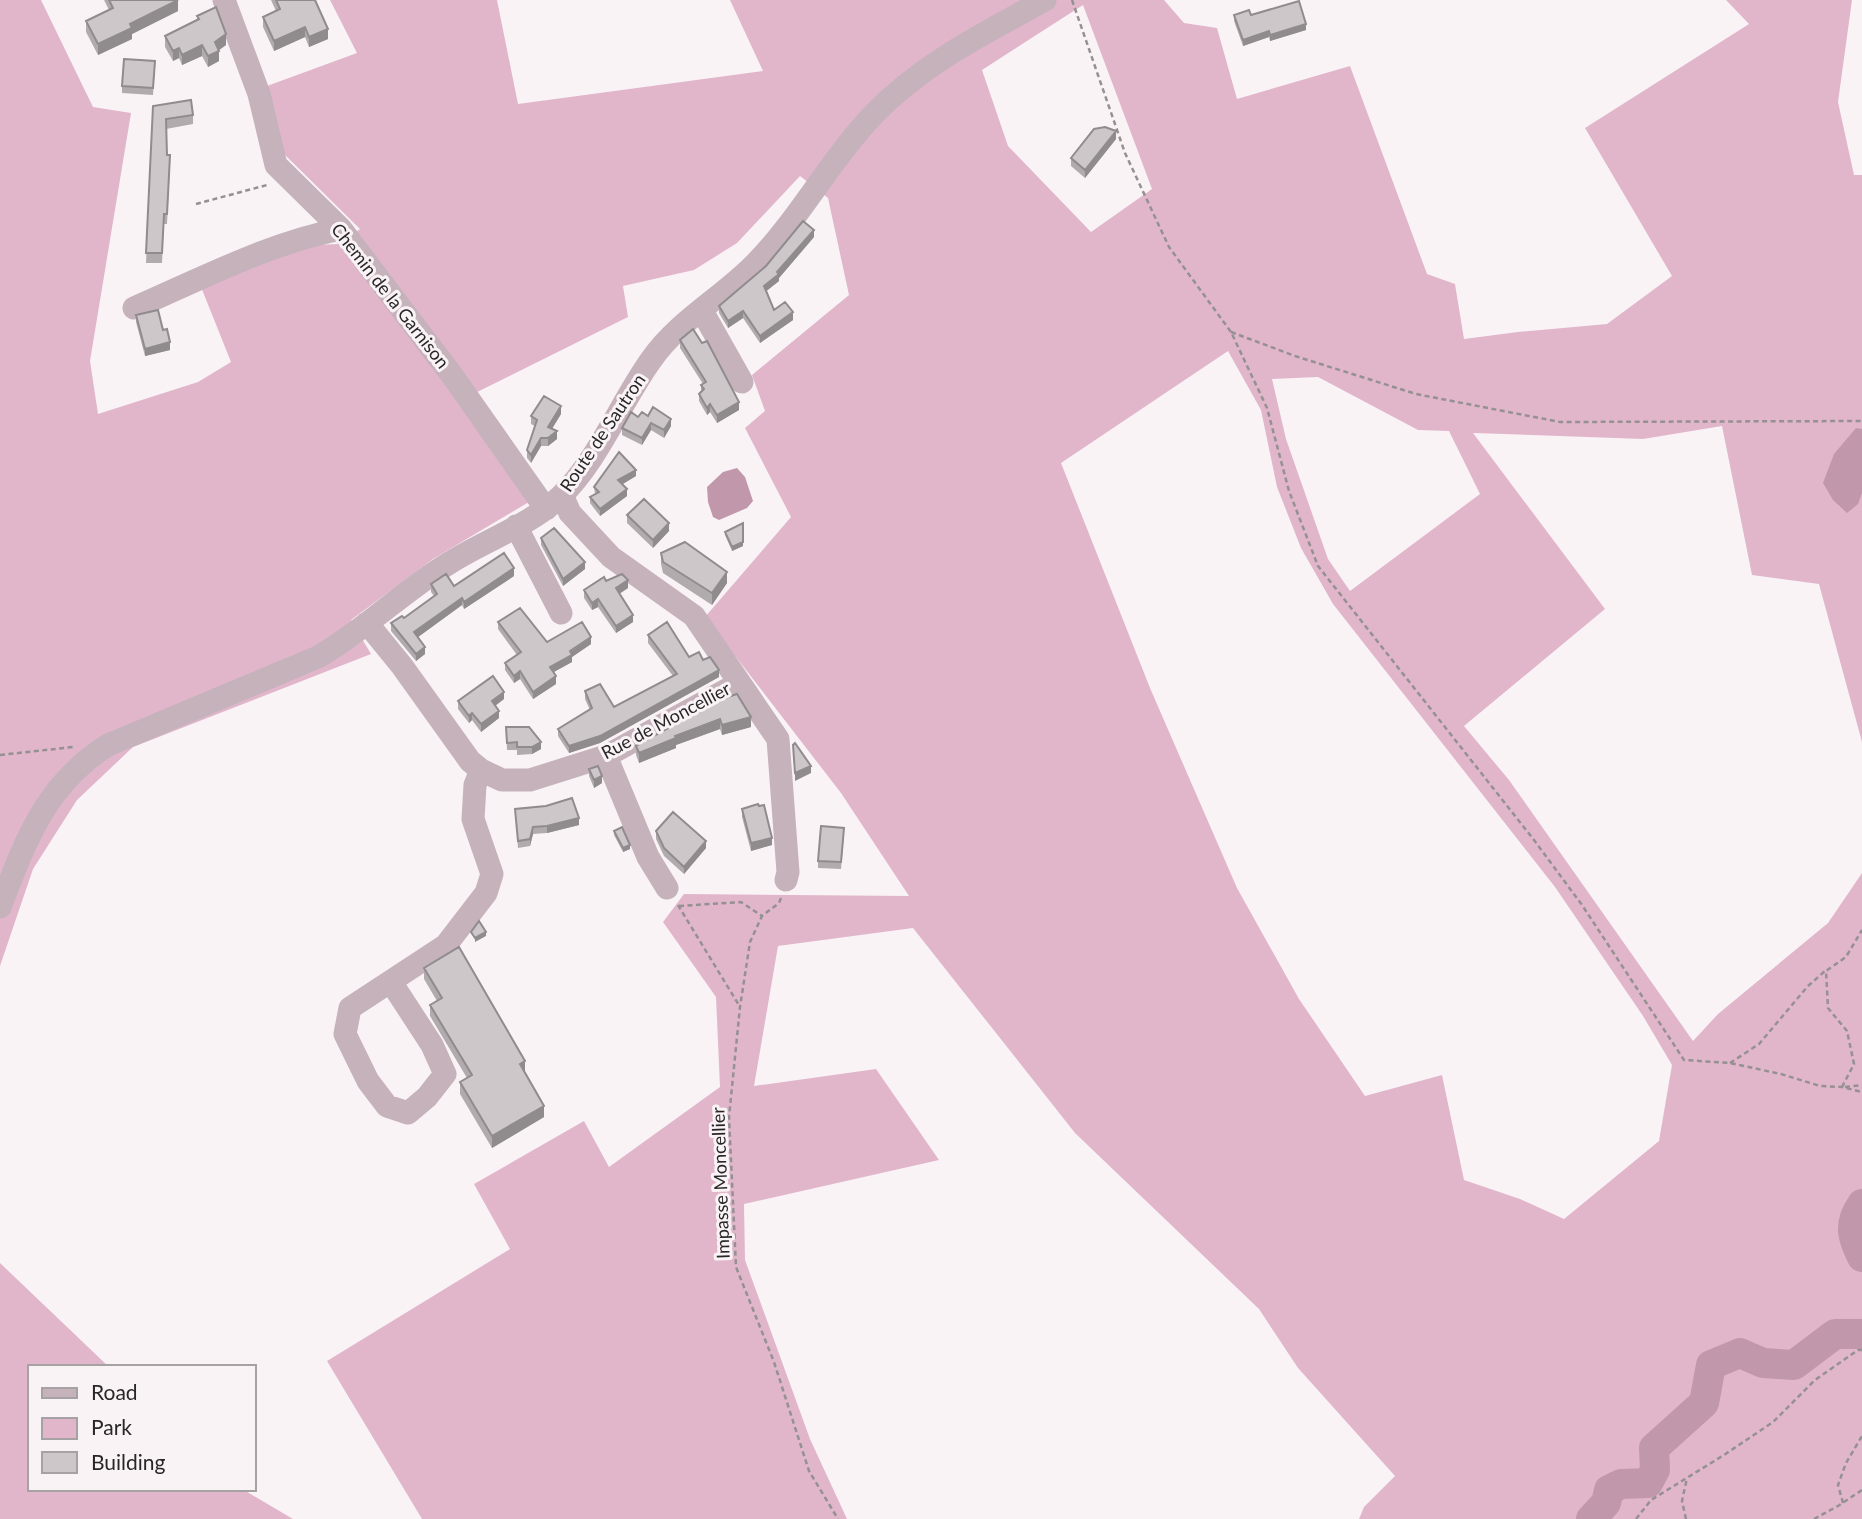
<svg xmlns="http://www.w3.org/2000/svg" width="1862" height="1519" viewBox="0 0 1862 1519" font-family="Lato,sans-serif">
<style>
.green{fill:#e1b6cb;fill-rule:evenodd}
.water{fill:#c097ab}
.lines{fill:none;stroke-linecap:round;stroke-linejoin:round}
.river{stroke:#c097ab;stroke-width:30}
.path{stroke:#959092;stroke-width:2.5;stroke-dasharray:5 3.5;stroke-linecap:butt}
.minor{stroke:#c5b2bb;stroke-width:23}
.wall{fill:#b1abae}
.shaded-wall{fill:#908b8d}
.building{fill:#cec7ca;stroke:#908b8d;stroke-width:2}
.labels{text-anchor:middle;stroke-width:6;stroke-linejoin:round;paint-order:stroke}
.street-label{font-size:18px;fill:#282627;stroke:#faf3f6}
</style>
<rect width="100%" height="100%" fill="#faf3f6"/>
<path class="green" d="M0,0H41L93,107L131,113L90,361L98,414L198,382L231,362L201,287L312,245L339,244L360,229L282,152L267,86L357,53L330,0H497L518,104L763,71L730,0H1164L1184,23L1217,28L1237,99L1350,66L1427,274L1455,284L1464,339L1518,332L1607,324L1672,276L1585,128L1749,24L1726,0H1852L1838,102L1854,175H1862V742L1819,584L1752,575L1722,426L1643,439L1473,433L1605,609L1464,726L1509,780L1693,1041L1718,1014L1828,923L1862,873V1519H1359L1364,1507L1395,1476L1298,1368L1259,1309L1075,1133L913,928L778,946L754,1086L876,1069L939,1160L744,1204L745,1260L810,1439L847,1519H422L327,1361L510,1249L474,1184L584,1121L609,1167L720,1087L716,997L663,922L684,894L909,896L841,793L705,617L791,517L745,428L765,411L752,375L849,295L828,198L800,176L737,243L694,270L623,286L628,317L459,401L529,502L433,559L351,620L371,654L133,747L77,800L33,869L0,966ZM1083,5L1152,189L1091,232L1008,146L982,70ZM1228,351L1261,410L1277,487L1301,548L1333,604L1555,887L1643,1016L1672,1065L1659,1141L1564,1219L1520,1199L1464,1180L1442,1075L1365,1096L1299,999L1237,888L1150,688L1061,463ZM1318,377L1418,430L1449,431L1480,494L1350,591L1328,559L1286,439L1272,379Z
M0,1263L109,1367H30V1489H242L293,1519H0Z"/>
<path class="water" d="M1856,428L1862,429V493L1858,504L1847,513L1833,500L1823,483L1834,454Z
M737,468L745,477L753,501L747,508L719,520L713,517L708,502L707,487L723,472Z"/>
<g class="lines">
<path class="river" d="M1862,1204C1848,1224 1852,1237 1862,1257
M1591,1519L1606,1503L1609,1490L1621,1484L1648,1483L1655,1470L1654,1448L1704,1403L1711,1365L1740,1353L1763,1363L1794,1365L1835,1334H1862"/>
<path class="path" d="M1072,0L1125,153L1169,247L1231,332L1267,408L1289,491L1318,566L1534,840L1582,905L1684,1060L1730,1063L1781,1074L1820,1086L1842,1087L1862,1092
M196,204L267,185
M1231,332L1295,356L1416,394L1560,422L1862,421
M0,755L73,747
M781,898L779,903L762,916L750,942L740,1007L729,1117L736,1267L774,1362L809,1471L838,1519
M678,905L740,1007
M679,906L741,902L762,916
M1730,1063L1759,1044L1808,986L1825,971
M1842,1087L1854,1064L1847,1031L1828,1008L1826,971L1846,957L1862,930
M1845,1087L1862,1085
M1843,1503L1838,1485L1846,1463L1862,1436
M1636,1519L1651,1500L1724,1455L1773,1422L1815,1380L1858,1350H1862
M1686,1519L1682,1501L1687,1478
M1814,1519L1838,1506L1862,1490"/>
<path class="minor" d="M224,0L259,94L276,165L341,229L454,378L546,509
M134,308C201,279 269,243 341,229
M702,311L742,382
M562,495L570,513L611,557L694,616L778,739L788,872L786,880
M516,526L561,613
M367,623L402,666L470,761L481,770L502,780H530L606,756L739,683
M606,756L648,857L667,888
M0,907C26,840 45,785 108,745L318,657C365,630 404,590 451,562C486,540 530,525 560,497C597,462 621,402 651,360C678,321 723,297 756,263C800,218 830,160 874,114C922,64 985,33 1045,0
M391,982L432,1045L445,1074L427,1097L408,1113L387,1106L368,1081L345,1034L350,1008L446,945L486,893L492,874L473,819L475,785L481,770"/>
</g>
<path class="wall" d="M104,0H178V11L132,34V39L98,55L86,32V21L109,10Z
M271,0H315L328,39L309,47L305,37L274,51L263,27V17L276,11Z
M1234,15H1251L1306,30L1270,41L1269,37L1243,46L1234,21Z
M197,16L226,45L219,50V61L208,67L202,56L182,65L179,58L173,61L165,47V36L197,20Z
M155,68L153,95L122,93V86Z
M153,106L193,115V124L166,129L167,155L170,165L167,224H164L162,263H146Z
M1116,139L1085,178L1071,166V158Z
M814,237L779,278V281L766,291L774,310L793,320L760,343L743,318L728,328L719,313V306Z
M136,315L163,330L170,350L145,356L136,322Z
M680,340L739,410L717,423L710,412L707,415L699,401V394L701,391V385L703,384L680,348Z
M561,414L552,429L557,439L548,446H541L531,463L527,458V450L535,426L531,424V416Z
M648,416L671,426L664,438L651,430L642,445L622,435V428L638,417Z
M636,476L622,484L627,496L600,516L590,503V497L595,494L594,487Z
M627,515L669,531L653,548L627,523Z
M725,532L743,546L732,551L725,535Z
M541,538L585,569L563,586L541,545Z
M661,553L727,583L712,605L663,573L661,564Z
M514,576L464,609L462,605L418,637L425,654L416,661L391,631V623L404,618L434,596L431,592V584L454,586Z
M606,581L628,588L619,594L633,622L616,633L598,607L592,610L584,598V590Z
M498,622L547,642L591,644L572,657V662L554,672L556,684L533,699L520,679L514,683L505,670V663L517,655L498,629Z
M648,635L689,657L703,660L719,677L600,743L569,753L558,736V729L590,710L585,699V691L614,707L673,676L648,643Z
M504,699L495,706L499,718L481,732L472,720L469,723L458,709V701Z
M719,700L751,727L722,735L720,729L676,745V748L639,763L636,755V746Z
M506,727L541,749L532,754L517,755V750H507Z
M589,769L602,783L594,788L589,776Z
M515,809L579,825L547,833L533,834L530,846L518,848Z
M742,809L772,845L751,851L742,817Z
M614,831L630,849L623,852L614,835Z
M656,831L706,848L684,874L664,856L656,839Z
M844,835L841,869L818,868V861Z
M424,968L525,1072L544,1117L492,1148L460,1094V1082L467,1078L430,1016V1005L437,1001L424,979Z"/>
<path class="shaded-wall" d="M178,0V11L132,34V39L98,55V44L130,24Z
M1306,24V30L1270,41V35Z
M305,27V37L274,51V41Z
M328,29V39L309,47V37Z
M1269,31V37L1243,46V40Z
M226,34V45L215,53V42Z
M202,45V56L182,65V55Z
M179,48V58L173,61V51Z
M219,51V61L208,67V56Z
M1116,131V139L1085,178V170Z
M814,230V237L779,278V281L764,293V286L777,272Z
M743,311V318L728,328V321Z
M793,312V320L760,343V336Z
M170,342V350L145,356V349Z
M739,402V410L717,423V415Z
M710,404V412L707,415V408Z
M561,406V414L548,435V427Z
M671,419V426L664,438V430Z
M651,423V430L642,445V438Z
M557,431V439L548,446V438Z
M541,438V446L531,463V455Z
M636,470V476L618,487V480Z
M627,489V496L600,516V509Z
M669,523V531L653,548V540Z
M743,542V546L732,551V547Z
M585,562V569L563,586V579Z
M514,568V576L464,609V602Z
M727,572V583L712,605V593Z
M628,580V588L616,596V588Z
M462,598V605L414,640V632Z
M598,599V607L592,610V603Z
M633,615V622L616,633V626Z
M591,637V644L572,657V662L550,674V667Z
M425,647V654L416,661V654Z
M719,670V677L600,743L569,753V746Z
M520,671V679L514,683V676Z
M556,676V684L533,699V692Z
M504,692V699L492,708V701Z
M499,711V718L481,732V724Z
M472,713V720L469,723V716Z
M751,717V727L722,735V725Z
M720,719V729L676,745V748L639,763V753L675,736Z
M541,742V749L532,754V747Z
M811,766V773L795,781V773Z
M602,776V783L594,788V780Z
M579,818V825L547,833V826Z
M533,827V834L530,846V839Z
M772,838V845L751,851V843Z
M706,841V848L684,874V867Z
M630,845V849L623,852V848Z
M486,932V936L475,942V938Z
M525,1061V1072L520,1075V1064Z
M544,1106V1117L492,1148V1136Z"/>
<path class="building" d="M109,0H178L130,24L132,28L98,44L86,21L113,8Z
M276,0H315L328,29L309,37L305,27L274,41L263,17L280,9Z
M1299,1L1306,24L1270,35L1269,31L1243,40L1234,15L1249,10L1251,15Z
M216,7L226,34L215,42L219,51L208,56L202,45L182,55L179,48L173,51L165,36L199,19L197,16Z
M124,59L155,61L153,88L122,86Z
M191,100L193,115L166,119L167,155H170L167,214H164L162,253H146L153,106Z
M1105,127L1116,131L1085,170L1071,158L1094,129Z
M803,221L814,230L777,272L779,274L764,286L774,310L785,302L793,312L760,336L743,311L728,321L719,306L766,266Z
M158,310L163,330L167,329L170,342L145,349L136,315Z
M693,329L702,343L707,341L739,402L717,415L710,404L707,408L699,394L704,389L701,385L706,382L680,340Z
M544,396L561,406L548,427L557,431L548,438H541L531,455L527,450L537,420L531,416Z
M653,407L671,419L664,430L651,423L642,438L622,428L631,412L638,417L642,412L648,416Z
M619,452L636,470L618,480L627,489L600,509L590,497L599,492L594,487Z
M644,499L669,523L653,540L627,515Z
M743,523V542L732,547L725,532Z
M554,528L585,562L563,579L541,538Z
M685,542L727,572L712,593L663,562L661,553Z
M504,553L514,568L464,602L462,598L414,632L425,647L416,654L391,623L402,616L404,618L437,594L431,584L446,574L454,586Z
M622,574L628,580L616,588L633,615L616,626L598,599L592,603L584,590L604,577L606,581Z
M520,608L547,642L582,622L591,637L570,651L572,655L550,667L556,676L533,692L520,671L514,676L505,663L521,652L498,622Z
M667,622L689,657L699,652L703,660L710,657L719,670L600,736L569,746L558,729L592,708L585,691L600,684L614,707L677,674L648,635Z
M493,676L504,692L492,701L499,711L481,724L472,713L469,716L458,701Z
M737,694L751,717L722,725L720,719L675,736L676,738L639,753L636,746L719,700Z
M506,727H529L541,742L532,747H517V742L507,743Z
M795,743L811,766L795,773L793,745Z
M598,766L602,776L594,780L589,769Z
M572,798L579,818L547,826L533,827L530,839L518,841L515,809L546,806Z
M758,804L759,806L764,805L772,838L751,843L742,809Z
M673,812L706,841L684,867L664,848L656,831Z
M821,826L844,828L841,862L818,861Z
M622,827L630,845L623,848L614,831Z
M479,921L486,932L475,938L471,932Z
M459,947L525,1061L520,1064L544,1106L492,1136L460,1082L472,1075L430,1005L442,998L424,968Z"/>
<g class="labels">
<g class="street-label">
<text transform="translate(390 296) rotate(52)" y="6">Chemin de la Garnison</text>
<text transform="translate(603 433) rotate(-56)" y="6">Route de Sautron</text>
<text transform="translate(666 721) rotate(-28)" y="6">Rue de Moncellier</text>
<text transform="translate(721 1183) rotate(-92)" y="6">Impasse Moncellier</text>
</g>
</g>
<rect x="28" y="1365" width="228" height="126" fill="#faf3f6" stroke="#a6a1a3" stroke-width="2"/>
<rect x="42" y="1388" width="35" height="10" fill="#c5b2bb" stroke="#a6a1a3" stroke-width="2"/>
<text x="91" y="1400" font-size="21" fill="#282627">Road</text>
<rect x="42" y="1418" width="35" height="21" fill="#e1b6cb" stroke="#a6a1a3" stroke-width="2"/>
<text x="91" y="1435" font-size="21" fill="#282627">Park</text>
<rect x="42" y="1452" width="35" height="21" fill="#cec7ca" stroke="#a6a1a3" stroke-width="2"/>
<text x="91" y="1470" font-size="21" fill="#282627">Building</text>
</svg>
